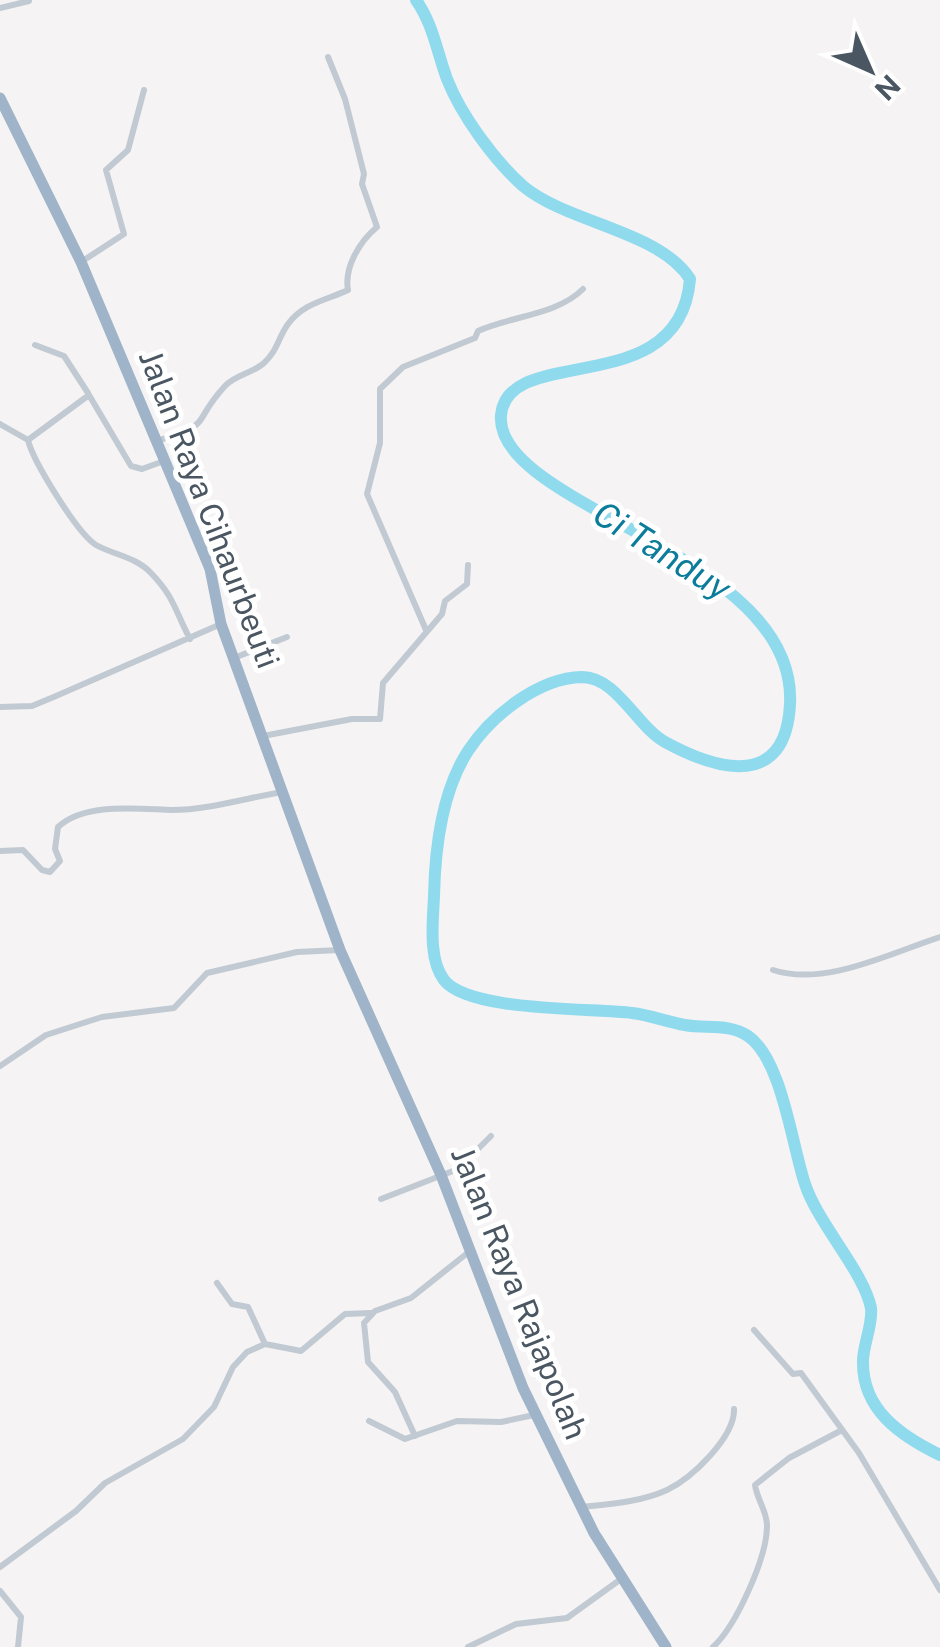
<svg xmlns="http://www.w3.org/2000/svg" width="940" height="1647" viewBox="0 0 940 1647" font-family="'Public Sans',sans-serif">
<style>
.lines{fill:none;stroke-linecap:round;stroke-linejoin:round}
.river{stroke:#90daee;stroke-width:12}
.minor{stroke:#c1cad2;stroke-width:6}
.trunk{stroke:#9fb4c9;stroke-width:11}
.labels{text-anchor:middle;stroke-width:10;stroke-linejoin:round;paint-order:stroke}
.street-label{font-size:32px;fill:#4a5661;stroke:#fff}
.water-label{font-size:35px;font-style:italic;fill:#0c7c9b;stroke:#fff}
</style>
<rect width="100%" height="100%" fill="#f5f3f3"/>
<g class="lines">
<path class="river" d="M416,0C433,24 437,52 447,79C461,115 494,160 523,186C567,223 660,231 690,279C680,403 508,342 501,415C493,507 798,553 790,704C786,788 720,772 665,742C637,727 617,677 582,677C538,678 491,716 468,751C442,791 435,848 434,896C433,921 428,959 444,980C469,1012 592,1008 632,1013C650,1015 667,1022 685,1025C705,1029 729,1023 748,1036C782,1059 792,1146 805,1184C818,1224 864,1272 871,1308C873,1324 863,1345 863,1361C862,1410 901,1436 940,1455"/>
<path class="minor" d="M0,8L29,1
M81,262L124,234L106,170L128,150L144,90
M35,345L64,356L88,393
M0,424L28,440
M156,441C215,424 190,424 225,386C235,375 253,373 264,363C278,350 278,338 288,324C303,303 327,300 348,290C344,268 359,242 377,227L362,184L364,174L345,99L328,57
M164,461L142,469L131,466L89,395L28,440C33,461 77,533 96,545C114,555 136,557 151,573C175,598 175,611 190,639
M426,630L367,494L380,443V389L403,367L475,338L478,331C511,316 557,315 583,289
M234,658L287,637
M0,707L32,706L56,696L221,624
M263,736L352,719H380L383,683L442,614L445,601L467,584L468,565
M0,851L23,850L42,870L50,872L60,861L55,849L58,827C85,802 138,809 172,810C207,810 247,798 282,792
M773,970C825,987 890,953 940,937
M0,1066L46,1035L102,1017L174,1008L207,973L297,952L340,950
M381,1199L458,1169L491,1136
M217,1283L232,1304L248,1307L265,1344
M754,1330L793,1374L801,1373L859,1453L940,1590
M369,1421L405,1439L457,1421L501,1422L534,1415
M415,1436L395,1392L368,1362L364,1323L375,1311L411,1298L470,1251
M582,1507C610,1504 641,1502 667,1490C692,1478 735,1437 734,1409
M0,1567L76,1511L105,1483L183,1439L214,1407L233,1367L247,1352L265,1344L301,1351L345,1314L371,1313
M0,1591L21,1617L18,1647
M468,1647L516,1624L567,1618L621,1579
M713,1647C736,1626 768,1556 767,1524C766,1510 757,1499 755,1485L789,1458L842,1430"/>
<path class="trunk" d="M0,98L81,262L164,459L210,569L221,624L340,950L441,1175L523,1388L594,1533L666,1647"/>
</g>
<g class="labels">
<g class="street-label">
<text transform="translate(209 509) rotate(69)" y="11">Jalan Raya Cihaurbeuti</text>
<text transform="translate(519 1293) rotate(68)" y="11">Jalan Raya Rajapolah</text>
</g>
<g class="water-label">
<text transform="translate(662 551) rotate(32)" y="12">Ci Tanduy</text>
</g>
</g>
<g transform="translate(870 70) rotate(135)" stroke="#ffffff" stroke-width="8" paint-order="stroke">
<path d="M0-8L18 38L0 25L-18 38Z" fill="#4a5661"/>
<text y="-15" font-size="28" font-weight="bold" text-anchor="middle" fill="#4a5661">N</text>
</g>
</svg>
